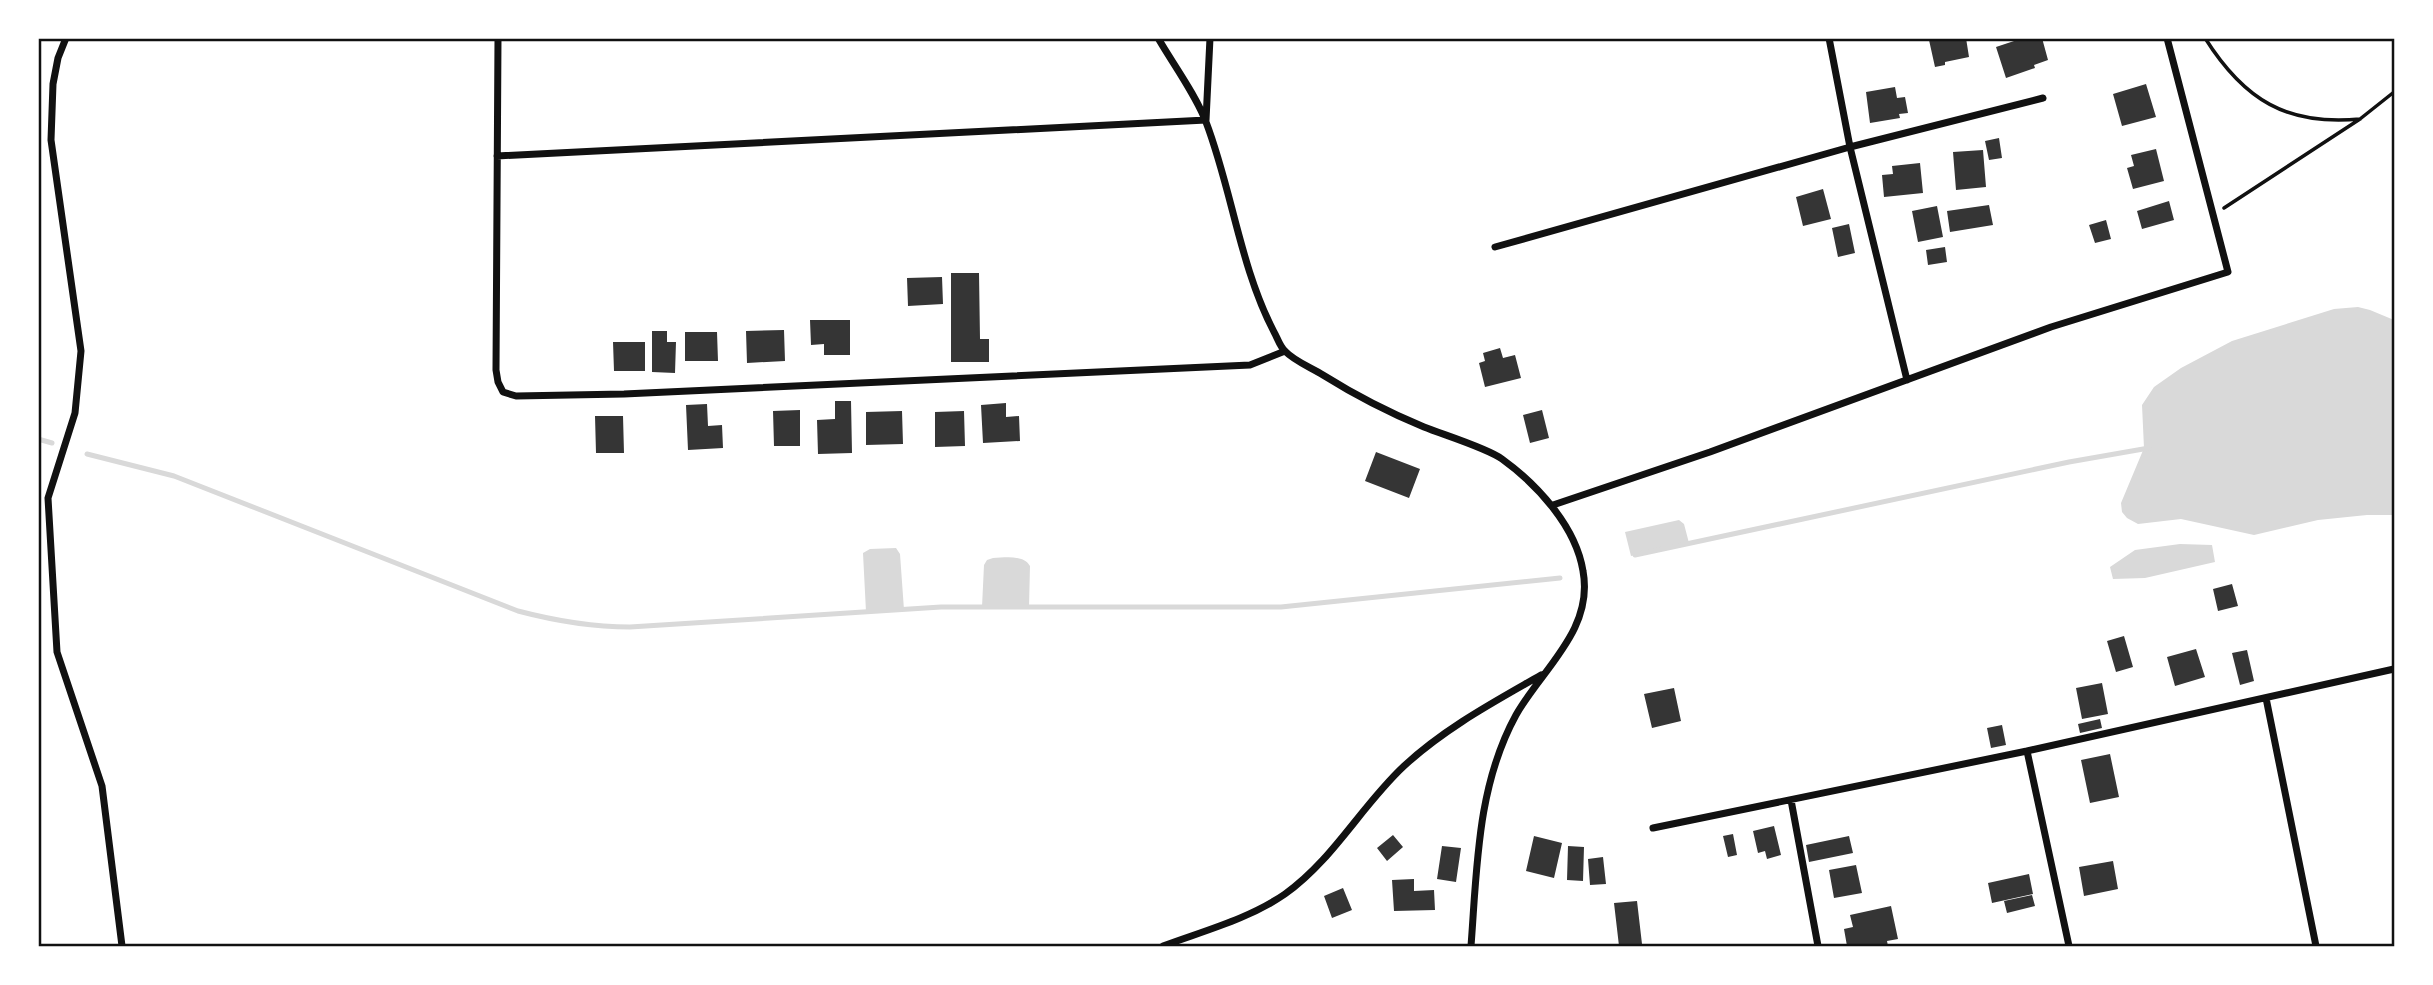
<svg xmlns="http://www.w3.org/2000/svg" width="2433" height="985" viewBox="0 0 2433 985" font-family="Commissioner,sans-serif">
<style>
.water{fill:#d9d9d9}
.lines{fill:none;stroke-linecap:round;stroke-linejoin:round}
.stream{stroke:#d9d9d9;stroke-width:5}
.building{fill:#353535}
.path{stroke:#111;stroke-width:3.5}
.service{stroke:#111;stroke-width:3.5}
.minor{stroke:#111;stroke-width:7}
.neatline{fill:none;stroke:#111;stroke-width:2.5}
</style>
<rect width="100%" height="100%" fill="#fff"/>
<path class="water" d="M2358,307L2370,310L2394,320V515H2367L2318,520L2254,535L2181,519L2138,524L2127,518L2122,512L2121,503L2144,448L2142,405L2154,387L2181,368L2232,341L2334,309Z
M1679,520L1684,524L1689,543L1631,556L1625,532Z
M2180,544L2212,545L2215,562L2145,578L2113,579L2110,567L2135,550Z
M896,548L900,554L904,610L866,612L863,553L870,549Z
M993,558C1004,558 1023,554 1030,566L1029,607H982L984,565L987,560Z"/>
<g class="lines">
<path class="stream" d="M38,439L52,443
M87,454L174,476L518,611C556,621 590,627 630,627L941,607H1281L1560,578
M1635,555L2069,462L2149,448"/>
</g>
<path class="building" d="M1936,38H1966L1969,57L1945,62V65L1935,67L1929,40Z
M2023,38H2026L2027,41L2042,38L2048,60L2034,65L2035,68L2006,78L1996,47Z
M2146,84L2156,117L2122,126L2113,94Z
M1895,87L1897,98L1905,97L1908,113L1899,114L1900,118L1870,123L1866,92Z
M1999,138L2002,158L1989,160L1985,141Z
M2156,149L2164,181L2133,189L2127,168L2134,166L2131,155Z
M1983,150L1986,187L1956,190L1953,152Z
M1920,163L1923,193L1884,197L1882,175L1893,174L1892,166Z
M1823,189L1831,219L1803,226L1796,197Z
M2169,201L2174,220L2142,229L2137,211Z
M1989,205L1993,225L1950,232L1947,211Z
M1937,206L1943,237L1918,242L1912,211Z
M2106,220L2111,239L2095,243L2089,225Z
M1849,224L1855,253L1838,257L1832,228Z
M1945,247L1947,262L1928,265L1926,250Z
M951,273H979L980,339H989V362H951Z
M942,277L943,304L908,306L907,278Z
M810,320H850V355H824V344L811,345Z
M784,330L785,361L747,363L746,331Z
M652,331H667V342H676L675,373L652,372Z
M685,332H717L718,361H685Z
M613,342H645V371H614Z
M1500,348L1503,358L1515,355L1521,378L1485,387L1479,363L1485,361L1483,353Z
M835,401H851L852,453L818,454L817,420L835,419Z
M1006,403V417L1019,416L1020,441L983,443L981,405Z
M707,404L708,426L722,425L723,448L688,450L686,405Z
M800,410V446H774L773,411Z
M1542,410L1549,438L1530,443L1523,415Z
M902,411L903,444L866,445V412Z
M964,411L965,446L935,447V412Z
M595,416H623L624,453H596Z
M1376,452L1420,469L1409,498L1365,481Z
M2232,584L2238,606L2218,611L2213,589Z
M2124,636L2133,667L2116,672L2107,641Z
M2196,649L2205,677L2175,686L2167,657Z
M2247,650L2254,681L2240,685L2232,653Z
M2102,683L2108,714L2082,719L2076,688Z
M1674,688L1681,721L1652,728L1644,694Z
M2100,719L2102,728L2080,733L2078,724Z
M2002,725L2006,745L1991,748L1987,728Z
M2110,754L2119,797L2090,803L2081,760Z
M1774,826L1781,855L1767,859L1765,851L1758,853L1753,831Z
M1733,834L1737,855L1728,857L1723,836Z
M1393,835L1403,847L1387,861L1377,848Z
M1534,836L1562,843L1554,878L1526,871Z
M1849,836L1853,853L1809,862L1806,845Z
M1442,846L1461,848L1456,882L1437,879Z
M1568,846L1584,847L1583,881L1567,880Z
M1603,857L1606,884L1590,885L1588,859Z
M2113,861L2118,889L2084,896L2079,867Z
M1856,865L1862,893L1834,898L1829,870Z
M2029,874L2033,894L1992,903L1988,883Z
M1414,879V891L1434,890L1435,910L1394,911L1392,880Z
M1343,888L1352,910L1332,918L1324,896Z
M2032,895L2035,906L2007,913L2004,901Z
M1637,901L1642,944L1619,946L1614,903Z
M1891,906L1898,939L1887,941L1888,946H1847L1844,929L1853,927L1850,915Z"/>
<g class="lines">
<path class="path" d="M2205,38C2244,100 2287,126 2360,119
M2224,208L2360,119L2394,92"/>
<path class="service" d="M348,946H349"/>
<path class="minor" d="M66,38L58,58L53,84L51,140L81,351L75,413L48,498L57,652L102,786L122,946
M498,38L496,370L498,382L503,392L516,396L624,394L1250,365L1285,351
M1158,38C1173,64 1196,95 1206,122C1232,190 1240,267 1274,332C1277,337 1280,347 1285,351C1294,361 1312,368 1323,375C1355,395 1390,413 1424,427C1444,435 1487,448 1502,459C1538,485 1576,527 1583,571C1594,630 1542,669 1516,715C1477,786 1477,868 1471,946
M1829,38L1850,147L1907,380
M497,156L1206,120L1210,38
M1495,247L1850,147L2043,98
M1553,505L1710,452L2051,327L2228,272L2167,38
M2266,698L2316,946
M2027,751L2069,946
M1791,800L1818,946
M1653,828L2027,751L2394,669
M1163,946C1203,931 1249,919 1285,894C1333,860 1362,805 1404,766C1445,728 1494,702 1541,675"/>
</g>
<rect width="2433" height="985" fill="none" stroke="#ffffff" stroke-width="80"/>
<rect x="40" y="40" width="2353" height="905" class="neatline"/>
</svg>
